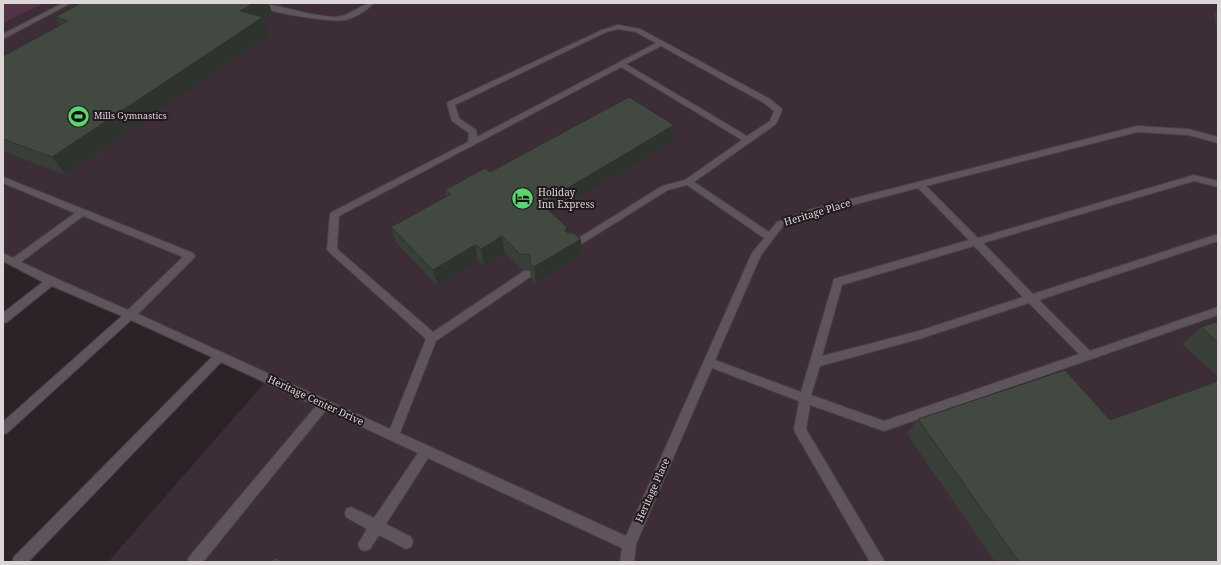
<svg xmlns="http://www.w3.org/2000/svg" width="1221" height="565" viewBox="0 0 1221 565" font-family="'Noto Serif',serif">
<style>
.built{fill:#3c2d36}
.green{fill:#543247}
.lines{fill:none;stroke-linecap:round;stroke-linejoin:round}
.minor-casing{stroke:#484145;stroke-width:2}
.minor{fill:#5f545b;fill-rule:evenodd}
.wall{fill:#383f38}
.shaded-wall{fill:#2e332e}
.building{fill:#414941;stroke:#2e332e}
.labels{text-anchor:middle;stroke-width:4;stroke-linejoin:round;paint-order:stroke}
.far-poi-label{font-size:9px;fill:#dcd6d9;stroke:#22191f;text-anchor:start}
.poi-label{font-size:10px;fill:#dcd6d9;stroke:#22191f;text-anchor:start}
.street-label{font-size:10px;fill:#dcd6d9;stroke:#22191f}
</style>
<rect width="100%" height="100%" fill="#2c2328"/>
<path class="built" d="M3,3H1218V562H108L268,379L3,257Z"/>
<path class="green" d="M3,3H44L3,23Z"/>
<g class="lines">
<defs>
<path id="minor" d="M63,3H71L3,39V34Z
M250,3C278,3 306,16 335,17C350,17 360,3 374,3C367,10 355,18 345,20C330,23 260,11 250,3Z
M618,25L640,29L770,99L781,108L782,110L776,124L694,182L769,232L777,222L812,209L1137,126L1188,129L1218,137V143L1188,135L1137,132L926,186L978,238L1194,175L1218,181V187L1194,181L983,243L1033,294L1218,234V241L1039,300L1090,351L1218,307V315L884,431L810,405L806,429L885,562H870L796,434L794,430L799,401L712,368L636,544L634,562H620L622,548L428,458L386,524L411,537L413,542L411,547L406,549L379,535L370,549L365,551L360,549L358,544L367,529L346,517L345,513L346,509L351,507L374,518L418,453L326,410L203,562H187L189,557L316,406L221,362L28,562H12L14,557L212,357L131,320L7,433L3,434V422L122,316L52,286L7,322L3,323V313L43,282L3,261V253L13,258L75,213L3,183V177L193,253L195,256L193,259L138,314L390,429L426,339L329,252L327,250L330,214L332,212L468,142L469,133L452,121L447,104L448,102L602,30ZM618,29L636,32L656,43L477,137L476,130L459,118L455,105L606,32ZM661,46L764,103L774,111L770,121L747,136L626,64ZM621,67L742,140L685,180L662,186L569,244L567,246L569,248H575L668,190L687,185L764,238L752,253L626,536L400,433L436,341L530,277L532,274L530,271H524L433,332L337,249L339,216ZM918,188L969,240L834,279L801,392L715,360L761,255L783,226L814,215ZM83,216L183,257L128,310L55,278L21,262ZM974,246L1023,297L919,331L822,356L842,285ZM1029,303L1079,354L884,421L811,395L820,366L919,339Z"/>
</defs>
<use href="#minor" class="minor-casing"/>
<use href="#minor" class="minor"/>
</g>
<path class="wall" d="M81,3H286L282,6L269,4L272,12L263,18L270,35L66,175L3,151V56L60,25L55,17Z
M1218,9V33L1214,15Z
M674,125L672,142L553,214L567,233L582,255L536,283L531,278L530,270H523L505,253L484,266L478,261L438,286L396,243L391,227L446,197L445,190L490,172Z
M1218,321V377L1182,344L1201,327Z
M918,419L1110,420L1218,562H995L907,434Z"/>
<path class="shaded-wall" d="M253,3H268L272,12L263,18L270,35L66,175L52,157L240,11Z
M281,3H286L282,6Z
M674,125L672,142L553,214L549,226L546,201Z
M567,227L568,243L565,231Z
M502,236L505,253L484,266L481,249Z
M581,239L582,255L536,283L534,267Z
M475,245L478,261L438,286L433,270Z"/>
<path class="building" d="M81,3H253L240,11L263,17L52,157L3,139V56L68,21L55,17Z
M629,97L674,125L546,201L552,206L547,209L567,227L565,231L568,233H574L581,239L534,267L529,262L531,259L529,254H520L502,236L481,249L475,245L433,270L391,227L451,194L445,190L485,168L490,172Z
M1218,321V342L1201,327Z
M1065,370L1110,420L1218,381V562H1019L918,419Z
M275,557L283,562H271Z"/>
<defs>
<symbol id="stadium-disc" viewBox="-11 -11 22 22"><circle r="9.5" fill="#5bd56e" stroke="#22191f"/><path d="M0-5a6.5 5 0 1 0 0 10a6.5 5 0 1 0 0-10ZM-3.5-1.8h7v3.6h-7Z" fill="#111"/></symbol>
<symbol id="hotel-disc" viewBox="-11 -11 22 22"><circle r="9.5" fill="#5bd56e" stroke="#22191f"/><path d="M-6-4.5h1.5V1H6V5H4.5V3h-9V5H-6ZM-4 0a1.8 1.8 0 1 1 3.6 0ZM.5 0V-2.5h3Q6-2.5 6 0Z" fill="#111"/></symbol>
</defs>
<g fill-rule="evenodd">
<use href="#stadium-disc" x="66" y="104" width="25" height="25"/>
<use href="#hotel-disc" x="510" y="186" width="25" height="25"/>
</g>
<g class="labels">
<g class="far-poi-label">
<text x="94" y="119">Mills Gymnastics</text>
</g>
<g class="poi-label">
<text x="538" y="196">Holiday<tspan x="538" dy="12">Inn Express</tspan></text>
</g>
<g class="street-label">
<text transform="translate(817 212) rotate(-17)" y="4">Heritage Place</text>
<text transform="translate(316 400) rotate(25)" y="4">Heritage Center Drive</text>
<text transform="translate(652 490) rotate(-66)" y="4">Heritage Place</text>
</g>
</g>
<rect width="1221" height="565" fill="none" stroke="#dcd6d9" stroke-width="8"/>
</svg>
